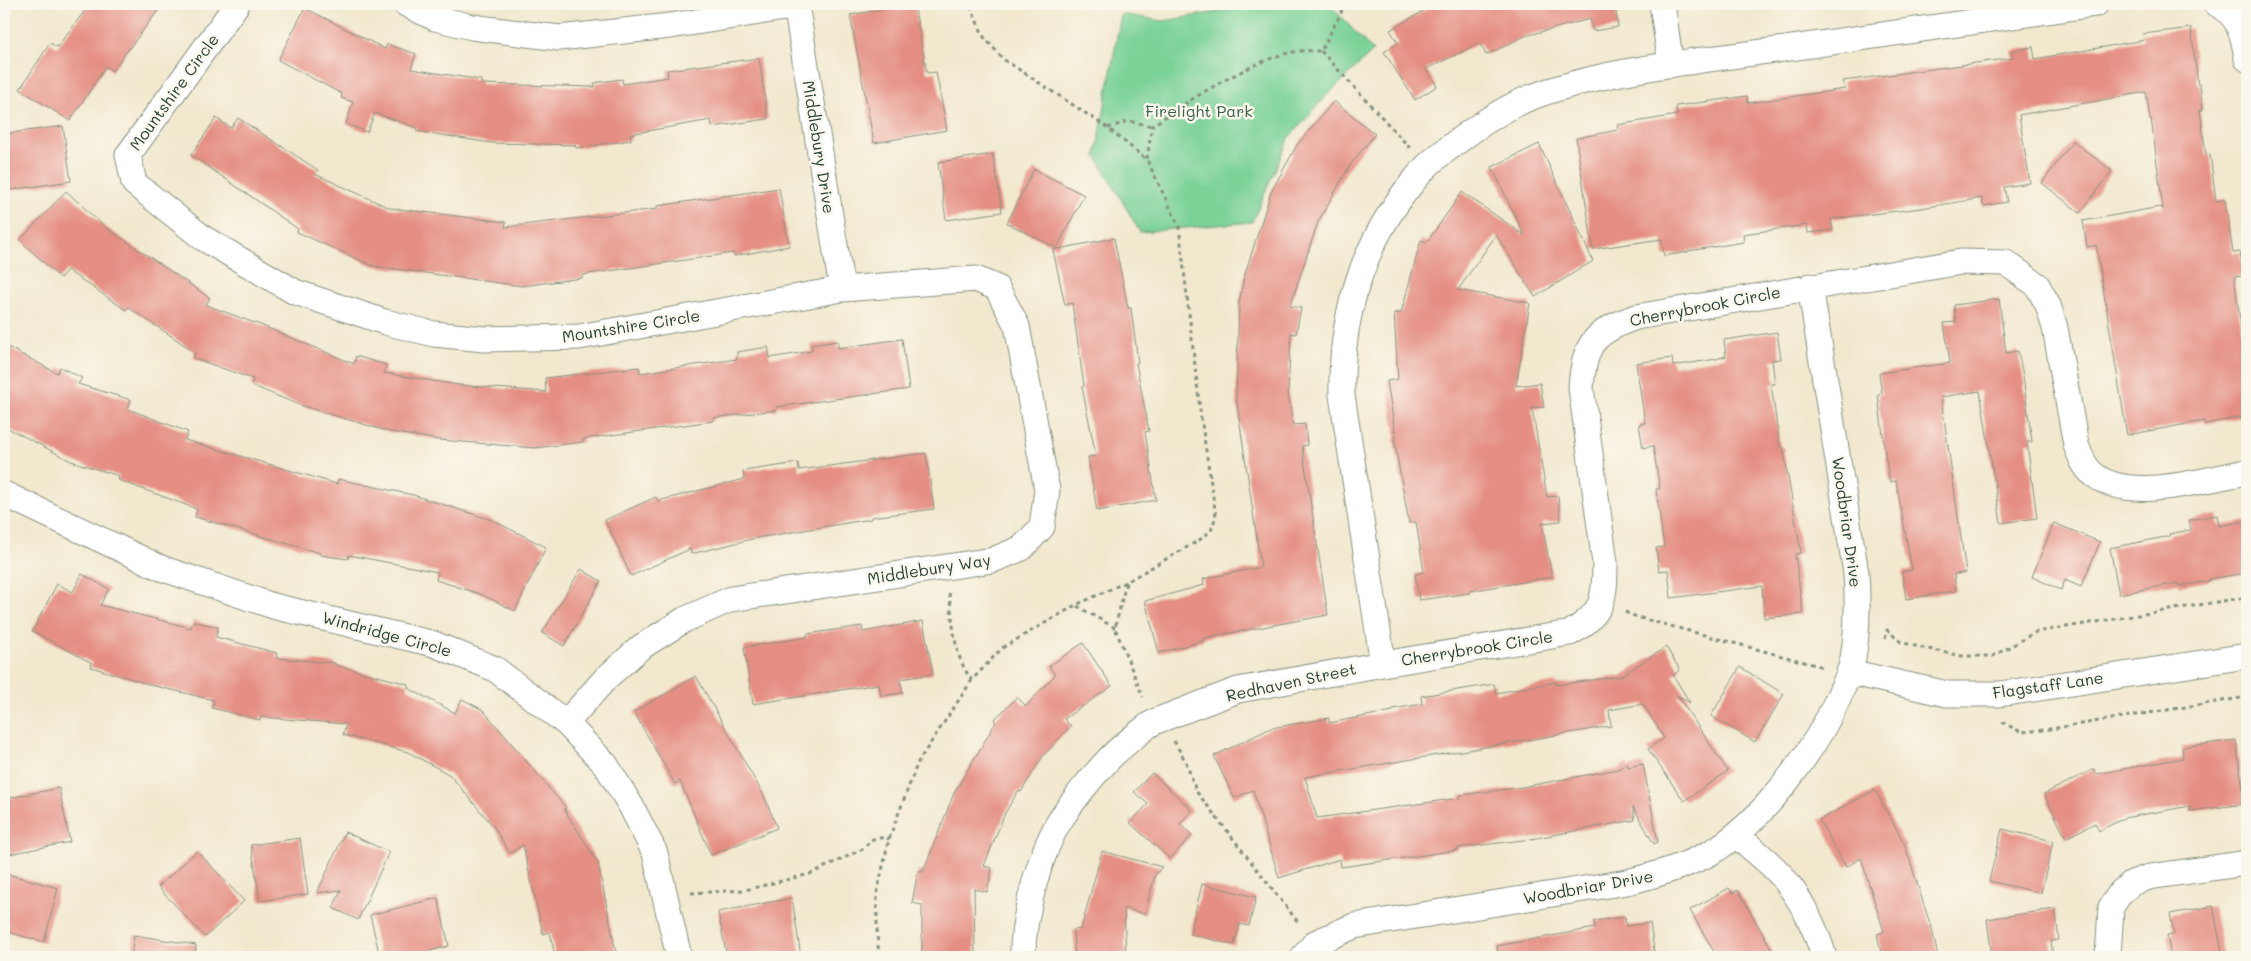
<svg xmlns="http://www.w3.org/2000/svg" width="2251" height="961" viewBox="0 0 2251 961" font-family="Mali,sans-serif">
<style>
.green{fill:#7ad297;stroke:#4c8866}
.building{fill:#e58e83}
.lines{fill:none;stroke-linecap:round;stroke-linejoin:round}
.street-casing{stroke:#889281;stroke-width:27}
.path{stroke:#889281;stroke-width:3;stroke-dasharray:4 4;stroke-linecap:butt}
.street{stroke:#fff;stroke-width:25}
.labels{text-anchor:middle;stroke-width:5;stroke-linejoin:round;paint-order:stroke}
.street-label{font-size:16px;fill:#1f3d34;stroke:#fbf7ec}
.park-label{font-size:16px;fill:#36624d;stroke:#fbf7ec}
</style>
<rect width="100%" height="100%" fill="#fbf7ec"/>
<filter id="ink" filterUnits="userSpaceOnUse"><feTurbulence type="fractalNoise" baseFrequency=".02" numOctaves="2"/><feDisplacementMap in="SourceGraphic" scale="10" xChannelSelector="R" yChannelSelector="G"/><feConvolveMatrix kernelMatrix="1 2 1 2 8 2 1 2 1" color-interpolation-filters="sRGB"/></filter>
<filter id="wash" filterUnits="userSpaceOnUse"><feTurbulence type="fractalNoise" baseFrequency=".0096" numOctaves="4" result="noise"/><feDisplacementMap in="SourceGraphic" scale="20" xChannelSelector="R" yChannelSelector="G"/><feGaussianBlur stdDeviation="1.12" result="paint"/><feColorMatrix in="noise" values="0 0 0 0 0 0 0 0 0 0 0 0 0 0 0 0 0 1.4 0 .05"/><feComposite in="paint" operator="in"/></filter>
<g filter="url(#wash)">
<rect width="100%" height="100%" fill="#f1e8ce"/>
<path class="green" d="M1266,4H1329L1373,51L1325,97L1289,138L1252,222L1140,232L1096,156L1121,14L1163,21Z"/>
<g id="blocks">
<path class="building" d="M90,4H163L112,71L106,66L70,121L20,89L50,43L57,47Z
M914,4L927,73L936,72L947,130L874,143L850,15Z
M1436,4H1618L1619,11L1616,12L1618,27L1593,31L1590,19L1525,36L1486,55L1480,43L1426,69L1437,86L1415,100L1384,52L1398,43L1390,30Z
M305,8L385,49L387,44L416,54L411,69L481,80V84L595,87L594,83L622,79L623,84L668,77L667,70L759,58L768,119L712,127L711,120L630,134L631,140L576,148L575,145L491,143L416,131L417,128L375,113L367,132L346,124L353,102L341,98L342,94L278,60Z
M2191,28L2198,85H2200L2203,110H2200L2206,155L2210,154L2216,201L2225,199L2233,253L2240,252L2244,276L2234,277L2247,370V416L2205,424L2204,421L2127,435L2096,245L2087,247L2083,221L2160,207L2163,209L2151,118L2150,120L2146,92L2019,115L2030,183L2004,187L2007,202L1983,206L1982,198L1922,208L1831,219L1833,230L1808,233L1807,225L1743,234L1744,242L1688,251V252L1664,256L1662,239L1593,249L1576,138L1618,130L1617,125L1677,115L1676,106L1747,96L1748,103L1845,89L1843,81L2013,58L2011,51L2033,47L2035,59L2144,40L2143,34Z
M1334,101L1375,134L1350,165L1318,222L1290,306L1301,308L1296,334L1291,333L1288,392L1293,425L1305,424L1307,445L1302,446L1328,615L1203,638V641L1159,653L1145,601L1204,585L1203,579L1261,567L1236,397L1239,303L1244,277L1271,192L1297,145Z
M216,118L231,128L238,118L318,170L315,174L390,208L506,222L505,227L657,209V206L779,188L789,246L734,256L733,253L582,275V278L522,286L373,266L297,232L298,229L191,155Z
M63,126L71,181L10,190L8,172L4,173V134Z
M2073,141L2112,171L2080,213L2042,183Z
M1539,144L1593,261L1535,297L1496,235L1458,290L1530,303L1516,386L1540,383L1544,407L1532,408L1547,497L1558,496L1561,521L1542,523L1552,577L1470,591V593L1419,600L1415,574L1424,572L1416,522L1409,523L1394,439L1396,438L1387,381L1398,379L1394,313H1401L1421,240L1427,242L1462,192L1524,235L1492,167Z
M993,154L1002,212L946,220L938,162Z
M1034,169L1084,195L1057,248L1007,223Z
M66,191L104,226L210,298L206,305L263,326L354,364L356,356L386,365L384,373L458,385L546,392L545,378L639,367L640,373L737,359V352L768,347L770,358L812,351L811,345L838,341V348L902,339L909,389L776,407L777,410L713,418V421L583,439V442L535,448L440,440L390,432L299,405L251,385L253,379L193,358L195,352L128,307L126,310L67,270L60,278L20,240Z
M1114,238L1128,308H1131L1138,362L1136,363L1149,431L1145,432L1156,500L1097,511L1088,457L1096,456L1082,387L1084,386L1072,303L1065,305L1053,250Z
M1999,299L2006,353L2018,351L2023,376L2032,442H2027L2037,518L2001,523L1980,391L1941,397L1966,573L1954,574L1956,591L1906,599L1902,572L1912,570L1896,481L1890,482L1886,460L1878,395L1882,394L1879,373L1950,363L1944,323L1956,322L1954,305Z
M1777,332L1781,359L1772,360L1775,384H1771L1780,447H1783L1801,553L1795,554L1803,614L1764,618L1762,586L1671,598L1668,570L1659,571L1656,548L1664,547L1656,489H1660L1653,446L1643,448L1639,424L1645,423L1636,363L1672,358L1673,366L1716,359L1726,356L1724,340Z
M4,345L57,373L60,367L82,378L78,384L131,400L128,409L188,432L185,440L337,484L338,479L413,495L492,520L546,547L515,611L483,595L436,580L438,572L349,555L348,559L320,555V553L195,517L197,509L118,480L119,476L71,461L4,426Z
M926,453L934,509L871,517V519L756,538L691,554L690,549L631,576L605,520L656,497L658,501L744,479L743,471L798,463L799,470Z
M2217,515L2219,526L2247,521V573L2209,579V581L2179,586L2178,583L2119,594L2110,548L2170,536L2169,534L2191,530L2189,520Z
M2054,523L2100,542L2081,587L2065,580L2061,590L2032,577Z
M581,569L601,581L564,646L542,633Z
M82,574L109,589L100,605L191,628L193,621L218,627L216,637L277,653L276,658L335,663V665L408,684V688L455,713L462,699L483,710L566,808L564,809L598,863L617,957H555L550,932L543,934L523,845L510,853L493,826L450,775L408,752L343,735L346,724L261,717L260,720L212,708L214,700L155,686L91,667L92,663L32,631L57,584L73,592Z
M923,621L933,674L900,679L903,693L881,696L879,684L753,704L744,647L808,637L807,634L862,626L863,632Z
M1083,643L1112,686L1064,719L1071,726L1043,756L1021,792L1018,791L1005,813L984,866L992,868L987,892L974,889L975,957H922V905L912,903L918,871L923,872L954,793L996,722L994,720L1017,697L1026,706L1055,675L1049,666Z
M1666,647L1680,670L1673,675L1690,703L1677,695L1728,771L1684,801L1648,749L1664,738L1643,704L1609,710L1611,726L1305,777L1317,818L1460,798V795L1517,788L1618,769L1627,763L1628,767L1643,764L1658,842L1654,844L1633,807L1635,820L1531,839L1458,848V850L1341,867L1340,859L1279,878L1253,790L1234,798L1214,756L1271,728L1329,718V723L1393,711V709L1422,704L1421,696L1494,684L1496,693L1556,682V685L1621,676Z
M1740,667L1784,694L1755,742L1711,716Z
M696,676L764,796L777,828L711,855L680,781L675,784L634,712Z
M2236,740L2245,804L2190,811V806L2124,818L2099,831L2095,823L2066,838L2044,794L2094,769L2096,774L2183,758L2182,747Z
M1152,773L1192,810L1180,824L1192,835L1170,859L1130,823L1148,804L1134,792Z
M59,788L70,842L4,855V799Z
M1875,790L1905,845L1930,924H1931L1938,957H1882L1877,934L1884,932L1861,858L1846,867L1819,820Z
M2002,829L2053,841L2041,893L1989,881Z
M345,832L389,852L358,920L333,908L341,890L317,893Z
M300,838L308,894L260,901L251,845Z
M197,851L244,901L205,937L158,887Z
M1102,851L1162,867L1155,875L1145,914L1124,908L1126,957H1075L1073,930L1081,929Z
M4,873L58,888L44,942L4,931Z
M1202,884L1256,897L1249,926L1240,924L1234,945L1190,934Z
M1729,888L1732,893L1738,890L1776,957H1717L1690,910Z
M438,898L449,946L404,957H380L370,915Z
M792,898L801,957H727L718,912Z
M2213,906L2223,957H2171L2167,935L2174,934L2170,914Z
M2055,909L2059,940L2051,941L2053,957H1992L1987,919Z
M1625,917L1626,926L1650,923L1655,957H1498L1497,946L1595,928L1594,921Z
M134,935L196,945L195,957H131Z"/>
</g>
</g>
<g filter="url(#ink)">
<use href="#blocks" fill-opacity="0" stroke="#889281" stroke-width="1"/>
<g class="lines">
<defs>
<path id="street" d="M237,4L128,155L134,183L203,238L295,292L385,322L434,334L484,339L579,337L842,289L976,279L997,288L1017,326L1047,490L1042,527L1022,548L993,560L731,599L684,620L641,647L606,678L566,723
M406,4L435,18L472,27L559,38L670,26L797,6
M796,4L842,289
M1662,4L1671,65
M2096,4C1992,19 1888,34 1784,49C1706,60 1615,68 1540,94C1510,104 1483,122 1458,141C1447,150 1434,158 1425,168C1367,231 1340,309 1342,395L1383,664L1570,633C1603,614 1605,600 1605,563L1581,388C1584,343 1594,332 1636,317L1961,262L2006,263L2037,285L2048,305L2055,328L2076,445C2080,455 2084,467 2093,474C2129,504 2205,479 2247,472
M2217,4C2239,14 2244,37 2247,59
M4,494L161,568L273,606L434,644L495,669L566,723L606,765L631,806L655,853L679,957
M1849,672L1947,694H2000L2247,656
M1736,835C1750,847 1766,859 1779,873C1800,896 1816,928 1824,957
M1023,957C1022,919 1039,856 1059,822C1073,800 1090,779 1108,760C1120,747 1135,736 1149,725L1156,721L1238,690L1383,664
M1303,957L1315,943L1354,926L1627,882C1656,875 1684,867 1710,853C1761,824 1816,749 1839,696C1842,688 1847,680 1850,672C1858,641 1858,604 1856,573L1810,286
M2108,957L2111,907L2121,892L2132,883L2149,877L2247,863"/>
</defs>
<use href="#street" class="street-casing"/>
<path class="path" d="M1321,51L1410,148
M1108,128L1129,121L1152,126
M1147,159L1152,126C1187,101 1252,60 1293,52C1302,50 1312,51 1321,51L1341,13L1343,4
M1126,583L1115,628L1143,697
M949,593C954,623 952,655 972,680
M1077,606L1115,628
M1625,612L1637,617L1823,667
M1885,639L1887,630L1901,642L1919,647L1962,656H1993L2036,632L2247,597
M2002,722L2021,732L2044,730L2247,697
M1174,741L1186,762L1196,791L1298,922
M691,893L745,890L810,874L865,848C870,837 878,837 889,839
M879,957L877,934V893L889,839L918,762L972,680L1002,648L1076,605L1126,582L1198,541L1211,531L1216,516L1201,418L1179,226L1147,160L1108,128L1003,59L984,37L969,4"/>
<use href="#street" class="street"/>
</g>
</g>
<g class="labels">
<g class="street-label">
<text transform="translate(174 92) rotate(-54)" y="6">Mountshire Circle</text>
<text transform="translate(819 147) rotate(81)" y="6">Middlebury Drive</text>
<text transform="translate(1705 306) rotate(-11)" y="6">Cherrybrook Circle</text>
<text transform="translate(631 326) rotate(-9)" y="6">Mountshire Circle</text>
<text transform="translate(1847 522) rotate(82)" y="6">Woodbriar Drive</text>
<text transform="translate(929 569) rotate(-9)" y="6">Middlebury Way</text>
<text transform="translate(387 634) rotate(15)" y="6">Windridge Circle</text>
<text transform="translate(1477 648) rotate(-9)" y="6">Cherrybrook Circle</text>
<text transform="translate(1291 682) rotate(-12)" y="6">Redhaven Street</text>
<text transform="translate(2048 685) rotate(-8)" y="6">Flagstaff Lane</text>
<text transform="translate(1588 887) rotate(-10)" y="6">Woodbriar Drive</text>
</g>
<g class="park-label">
<text x="1199" y="117">Firelight Park</text>
</g>
</g>
<rect width="2251" height="961" fill="none" stroke="#fbf7ec" stroke-width="20"/>
</svg>
